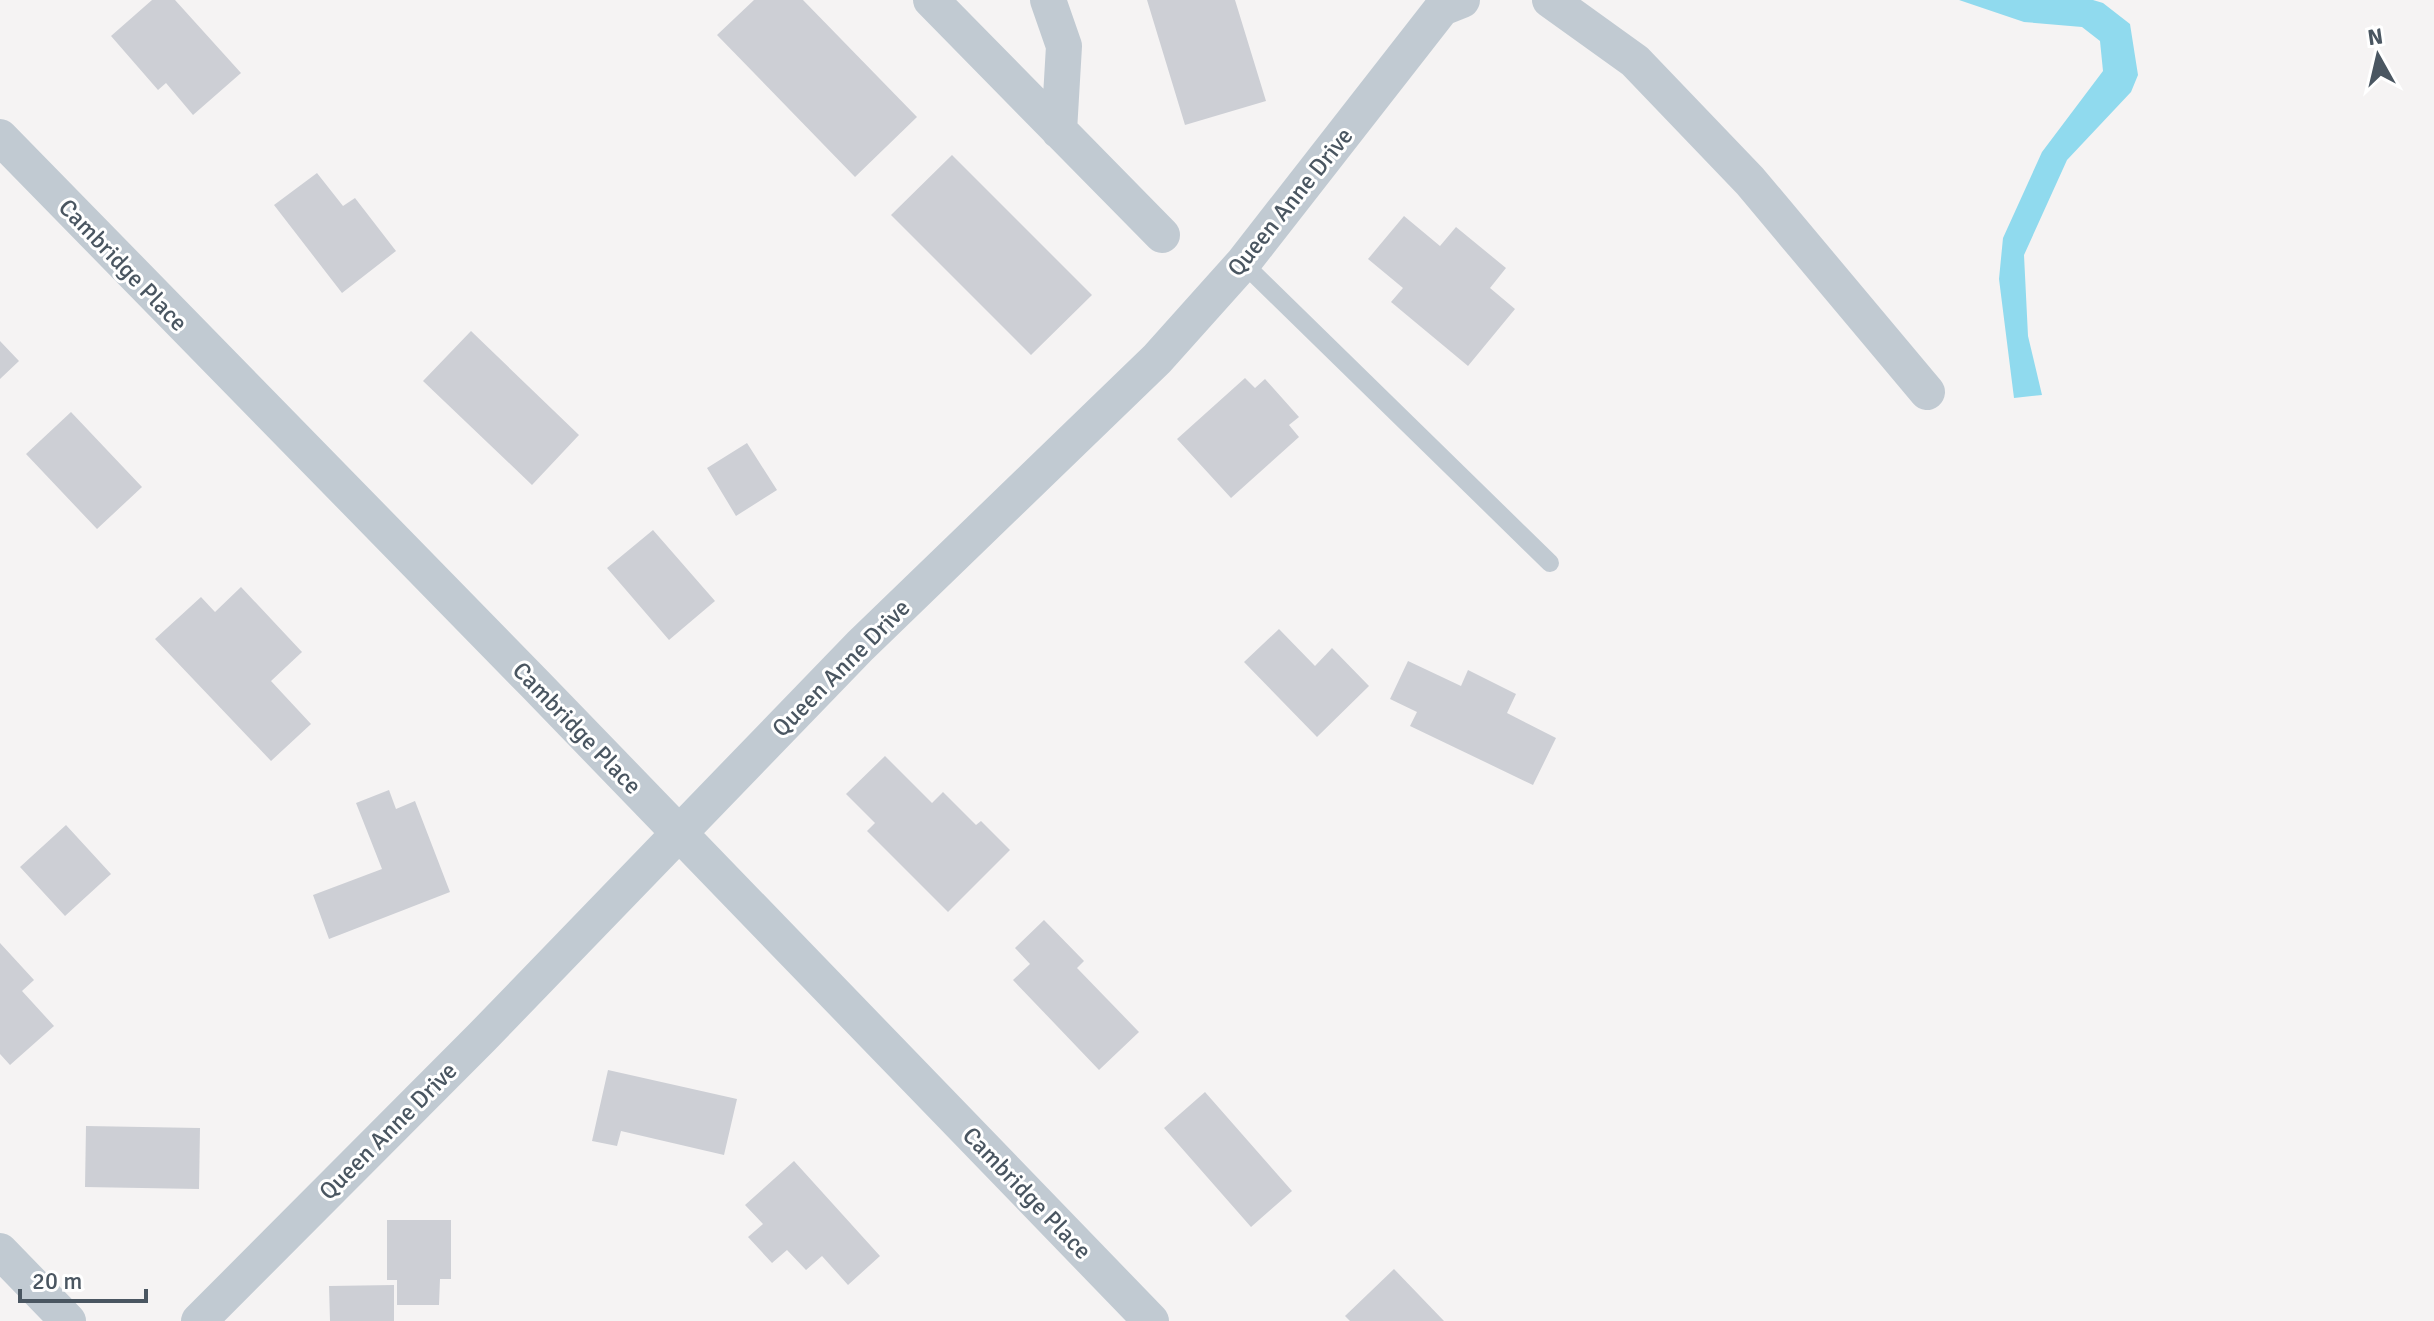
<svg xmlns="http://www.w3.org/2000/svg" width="2434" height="1321" viewBox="0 0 2434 1321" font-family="Signika,sans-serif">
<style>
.water{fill:#90daee}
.building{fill:#cdcfd5}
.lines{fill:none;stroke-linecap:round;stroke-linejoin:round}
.service{stroke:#c1cad2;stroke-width:18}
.minor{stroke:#c1cad2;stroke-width:36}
.labels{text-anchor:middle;stroke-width:6;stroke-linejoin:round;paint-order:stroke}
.street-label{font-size:24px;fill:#4a5661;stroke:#fff}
</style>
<rect width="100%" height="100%" fill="#f5f3f3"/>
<path class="water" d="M1959,0H2093L2103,3L2130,24L2138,75L2131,92L2067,160L2024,255L2028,336L2042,395L2014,398L1999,279L2003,238L2042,152L2103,71L2100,41L2082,27L2024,22Z"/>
<path class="building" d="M152,0H175L241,73L193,115L166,83L158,90L111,36Z
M754,0H803L917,117L855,177L717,35Z
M1147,0H1235L1266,101L1185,125Z
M952,155L1092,295L1031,355L891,215Z
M317,173L343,206L355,198L396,251L342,293L274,205Z
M1404,216L1440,246L1456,227L1506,268L1490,288L1515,309L1468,366L1391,302L1403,288L1368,259Z
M471,331L579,435L532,485L423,381Z
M0,341L19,361L0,379Z
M1245,378L1255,388L1265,379L1299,417L1289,425L1299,437L1231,498L1177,439Z
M71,412L142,487L97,529L26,454Z
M747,443L777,490L736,516L707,468Z
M653,530L715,601L669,640L607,568Z
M241,587L302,652L271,681L311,724L271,761L155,639L201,597L215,612Z
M1279,629L1315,666L1332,648L1369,686L1317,737L1244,662Z
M1408,661L1461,686L1468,670L1516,694L1507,713L1556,738L1533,785L1410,726L1417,712L1390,699Z
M885,756L932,803L943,792L976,825L981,821L1010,850L948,912L867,831L875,823L846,794Z
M389,790L396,809L415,801L450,892L329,939L313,895L382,869L356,803Z
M66,825L111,874L65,916L20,867Z
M1044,920L1084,961L1077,968L1139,1032L1099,1070L1013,980L1030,964L1015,948Z
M0,943L34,980L22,991L54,1026L10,1065L0,1054Z
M608,1070L737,1099L724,1155L621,1131L617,1146L592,1141Z
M1205,1092L1292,1191L1251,1227L1164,1128Z
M86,1126L200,1128L199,1189L85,1187Z
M794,1161L880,1256L848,1285L822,1256L806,1270L787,1250L772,1263L748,1237L763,1224L745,1205Z
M387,1220H451V1279H440L439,1305H397V1280H387Z
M1394,1269L1444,1321H1350L1345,1316Z
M394,1285V1321H330L329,1286Z"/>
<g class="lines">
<path class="service" d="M1243,263L1550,563"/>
<path class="minor" d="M931,0L1162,235
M1048,0L1064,46L1059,131
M1550,0L1635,61L1750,181L1927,392
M0,137L535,684L1151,1321
M0,1251L68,1321
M199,1321L482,1037L860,646L1157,359L1243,263L1442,8L1462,0"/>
</g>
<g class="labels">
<g class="street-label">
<text transform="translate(1290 202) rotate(-51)" y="8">Queen Anne Drive</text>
<text transform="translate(123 265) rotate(46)" y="8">Cambridge Place</text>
<text transform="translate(841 668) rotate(-45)" y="8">Queen Anne Drive</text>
<text transform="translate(577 728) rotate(46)" y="8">Cambridge Place</text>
<text transform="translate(388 1131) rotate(-45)" y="8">Queen Anne Drive</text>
<text transform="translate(1027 1193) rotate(46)" y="8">Cambridge Place</text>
</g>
</g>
<g transform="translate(2378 56) rotate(352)" stroke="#ffffff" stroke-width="6" paint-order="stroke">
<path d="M0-6L14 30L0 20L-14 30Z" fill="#4a5661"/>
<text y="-12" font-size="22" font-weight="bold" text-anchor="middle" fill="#4a5661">N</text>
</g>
<path d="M20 1289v12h126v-12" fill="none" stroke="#4a5661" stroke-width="4"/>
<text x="32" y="1289" font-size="24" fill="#4a5661" stroke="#ffffff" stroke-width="6" paint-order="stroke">20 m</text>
</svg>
